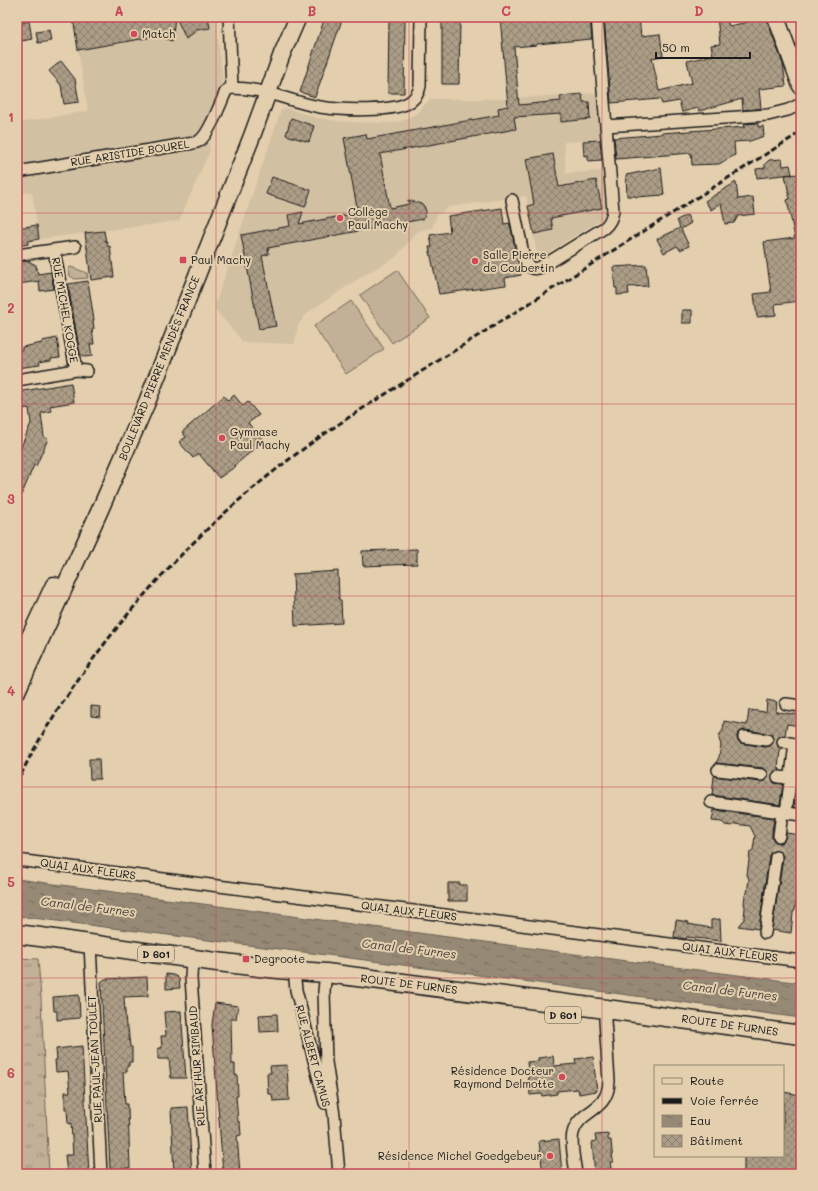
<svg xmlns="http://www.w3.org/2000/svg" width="818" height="1191" viewBox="0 0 818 1191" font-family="Mali,sans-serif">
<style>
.built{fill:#d2c0a2}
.grass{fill:url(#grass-tufts);stroke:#6f6659}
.pitch{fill:#c2b196;stroke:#6f6659}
.water{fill:url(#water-ripples);stroke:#655e52}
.building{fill:url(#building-cross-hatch);stroke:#1c1c1c;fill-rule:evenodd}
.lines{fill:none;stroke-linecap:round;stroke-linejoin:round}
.street-tunnel{stroke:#bbab91;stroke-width:11;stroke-dasharray:11 5.5;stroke-linecap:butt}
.street-casing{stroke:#1c1c1c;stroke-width:14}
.secondary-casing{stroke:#1c1c1c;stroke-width:19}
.primary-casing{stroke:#1c1c1c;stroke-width:21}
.street{stroke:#e3cfae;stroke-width:11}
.secondary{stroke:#e3cfae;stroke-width:16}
.primary{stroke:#e3cfae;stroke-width:18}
.rail{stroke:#1c1c1c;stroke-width:3;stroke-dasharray:6 3;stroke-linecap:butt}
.grid{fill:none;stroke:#c84758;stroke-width:1;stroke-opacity:0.55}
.poi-dot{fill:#d1495b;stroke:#e3cfae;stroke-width:1.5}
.labels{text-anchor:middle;stroke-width:4;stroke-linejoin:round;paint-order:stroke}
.shield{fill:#e3cfae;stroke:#585248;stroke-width:1}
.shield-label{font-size:10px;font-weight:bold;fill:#1c1c1c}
.poi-label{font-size:11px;fill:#1c1c1c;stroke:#e3cfae;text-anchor:start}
.street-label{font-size:11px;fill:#1c1c1c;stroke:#e3cfae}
.water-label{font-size:12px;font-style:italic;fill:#47423c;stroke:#e3cfae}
.neatline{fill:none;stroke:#c84758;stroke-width:1.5}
.grid-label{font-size:13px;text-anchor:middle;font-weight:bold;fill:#c84758}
</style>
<defs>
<pattern id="grass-tufts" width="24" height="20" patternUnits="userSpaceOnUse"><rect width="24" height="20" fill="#c2b196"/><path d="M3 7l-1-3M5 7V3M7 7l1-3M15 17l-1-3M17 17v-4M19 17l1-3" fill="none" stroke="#9d8f7a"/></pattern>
<pattern id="water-ripples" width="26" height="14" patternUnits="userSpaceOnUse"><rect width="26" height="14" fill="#968a76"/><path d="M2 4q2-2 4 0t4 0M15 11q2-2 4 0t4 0" fill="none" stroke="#7a7060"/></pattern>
<pattern id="building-cross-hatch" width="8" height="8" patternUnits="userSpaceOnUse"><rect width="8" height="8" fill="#ac9d86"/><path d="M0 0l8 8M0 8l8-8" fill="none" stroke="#8b7f6d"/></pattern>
</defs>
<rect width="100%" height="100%" fill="#e3cfae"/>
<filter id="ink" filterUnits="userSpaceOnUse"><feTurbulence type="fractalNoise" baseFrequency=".025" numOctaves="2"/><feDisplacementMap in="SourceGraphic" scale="8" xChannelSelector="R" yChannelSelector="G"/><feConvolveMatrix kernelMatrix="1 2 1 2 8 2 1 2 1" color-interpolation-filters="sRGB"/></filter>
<g filter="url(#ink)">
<path class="built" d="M73,17H217L218,40L223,80L204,126L210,150L179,221L39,239L32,192L17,194V94L22,122L88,111Z
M596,93L600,140L564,142L566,173L602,171L606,215L601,220L538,259L526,196L449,207L437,215L432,228L418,231L395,258L364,275L310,311L304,317L298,326L294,344L243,342L214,308L281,110L286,108L314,117L330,120L349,122L392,123L404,120L416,114L430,99H514L515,98Z"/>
<path class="grass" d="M71,267L87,273L88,278L75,279L70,276L69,268Z
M17,958L38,959L41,998L49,1174H17Z"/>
<path class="pitch" d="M397,270L430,318L392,343L360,295Z
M351,301L384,349L346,374L314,326Z"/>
<path class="water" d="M17,879L619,960L801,983V1018L335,956L17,916Z"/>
<path class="building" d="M73,17H175L172,41L158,36L78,50Z
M176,17H208L210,28L197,30L186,39Z
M325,17H343L315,97L300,92Z
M389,17H405L404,93H388Z
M500,17H519V22L561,19V17H590L592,39L537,44V45L514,47L519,105L561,101L560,96L582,94L583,102H589L590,119L561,122V114L514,117L516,129L380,154L390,208L409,204L408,200L421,204L424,206L426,211L425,217L423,219L268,248L269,254L262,256L276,326L259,329L241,235L290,226L288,215L303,212L299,224L358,213L344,138L366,134L367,139L499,115L498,108L508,106Z
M604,17H639L641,36L660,34L663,56L652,58L659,91L692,83L687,61L713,55L711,45L720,44L717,17H726L729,26L748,22L747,17H766L783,64L786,86L759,89L761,108L757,109L743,110L742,99L699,111L698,108L682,112L679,101L662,104L660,99L611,103Z
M442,19L460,20L459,84H442Z
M29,21L32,39L17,42V24Z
M49,30L51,41L38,43L36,32Z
M61,61L75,79L79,102L64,104L61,85L49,71Z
M291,118L314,126L309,142L286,135Z
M758,123V127L763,126L764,136L750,141L734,142L735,155L719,164L692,165L691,153L616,159L614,138L661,134V133L745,127L744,124Z
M600,140L602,160L588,161V155L584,156L583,141Z
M553,154L559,187L596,180L602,208L551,218L553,230L534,234L528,206L534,204L526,159Z
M782,159L783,166L790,165L792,174L757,178L756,169L765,168V164L769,160Z
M661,168L664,195L636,197L635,196H627L626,175Z
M801,174V301L775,304L776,315L757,317L754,294L771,292L764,242L795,238L787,200L790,199L785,175Z
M272,177L311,190L305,207L266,194Z
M736,182L738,199L753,197L755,214L738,216L734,223L725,224L721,203L711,210L705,201Z
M502,208L504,224L509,223L511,228L521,275L505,278L506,285L439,294L429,247H432L430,235L450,232L448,216Z
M687,215L691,223L681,229L689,246L680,250L677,246L664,253L657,239L680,228L677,220Z
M37,225L39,239L28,241V244L17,246V228Z
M104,231L106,242L107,241L108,247L110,246L114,277L91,280L85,233Z
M28,261L36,265L38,274L51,272L54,289L40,291L39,281L18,284L17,262Z
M646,265L648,286L628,287L629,294L617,295V288H615L613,267Z
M88,281L94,320H93L94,329H92L94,344H90L92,356L84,357L80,354L68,284Z
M682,310H692V323H682Z
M57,338L60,357L51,358V360L39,362L40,365L17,368V351L22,350V347L42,343V341Z
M71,383L74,402L50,406L51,411L41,413L44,437L48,439L36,466L34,465L17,506V457L31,423L29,408L20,409L17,392Z
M234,395L243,406L248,402L259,415L248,423L264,441L235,465L236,466L219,478L199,454L193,458L179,442L186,437L182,432L224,396L228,401Z
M417,549V564L363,566L362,551Z
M338,571L339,600H341L342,623L295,626L293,574Z
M767,700L777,702L776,712L801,715V726L787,724L785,735L780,736L776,740V744L778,747L783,749L780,751L778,767L780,769V770L775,771L772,773L771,777L772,780L774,783L783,784L780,805L712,795L714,776L761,782L765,781L768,779L769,773L766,770L763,768L716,763L719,757L721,745L719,739L720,734L723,730L724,721L747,725L749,710L766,712ZM745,730L771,734L774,738L773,744L770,746L766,747L740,743L737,739V736L741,731Z
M91,706L101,707L100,717L91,716Z
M89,759H99L100,779H90Z
M797,783H801V808L794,807Z
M714,810L774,818L772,831V838L774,841L778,843H781L784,841L786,833L801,835V866L799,882L797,887L795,910L793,913L791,933L772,930L783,858L781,852L777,850L771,852L769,856L759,929L738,926L744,919L745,907L744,903L745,895L747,893L749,879L747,875L750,852L753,850L755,836L750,826L735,824L732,826L725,825L722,822L712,821Z
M448,883H460V885H467V901H448Z
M720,919L721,941L687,937L686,939L674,937L676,920L689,922L688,924L711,928V920Z
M166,974L173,975L177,977L179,979L180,988L166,989Z
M147,977L148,996L124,997L126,1027H128L130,1047H132V1062H129V1066H127V1072H123L125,1104H127V1108H128L130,1168L110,1169L101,982L105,979Z
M79,995L80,1018L57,1020V1011H54L53,997Z
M215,1003L238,1006L236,1019H231L232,1064H235V1075H237L238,1096H236L238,1122H240L241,1135L237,1136L240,1173L237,1174H223L212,1025Z
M181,1011L186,1078H171L169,1059H158V1048H162L161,1036H166L164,1012Z
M277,1014L278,1031L260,1032L259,1015Z
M82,1046L89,1174H67L65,1155H73L71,1123L68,1124L67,1109H65V1092H70L68,1071L56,1072L55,1060H57L56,1049Z
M553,1056L554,1066L576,1064L575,1059L593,1057L597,1091L579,1094L578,1089L557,1091V1094L542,1096L541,1094L530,1095L527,1062L538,1061V1058Z
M287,1065L289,1100L273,1101L272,1094H268L267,1073H271L270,1066Z
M783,1092L801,1095V1174H744V1156H783Z
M188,1107L192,1174H174L171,1108Z
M608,1134V1140H611L613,1162H610L612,1174H595L592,1142L596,1141L595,1135Z
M559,1139L562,1174H543L539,1141Z"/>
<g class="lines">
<path class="street-tunnel" d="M767,740L783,742
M762,775L778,777
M776,857L779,836"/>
<defs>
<path id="street" d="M229,17L232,88
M606,126L768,115L788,110L801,104
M17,172L180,145C186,144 194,144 199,141C209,135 221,102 226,91L230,88C242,88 257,90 269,93C286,98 302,104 320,107C339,110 396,113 411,101C416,97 419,92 420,86L421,17
M512,200L524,258C527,266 533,271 541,267L604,228C609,224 612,218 613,211L597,17
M54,250L76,370
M17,255L75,247
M17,380L76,370L87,371
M786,704L801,706
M744,737L767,740
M783,742L795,744L786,813
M718,770L762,775
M778,777L790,778L801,773
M711,802L801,815
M779,836L782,813
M17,860L801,961
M765,933L776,857
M90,944L101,1174
M192,958L191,978L205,1174
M296,971L295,980L296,990L325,1103
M326,973L324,991L326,1062L334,1115L339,1174
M576,1174C575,1164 570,1143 573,1133C579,1109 608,1113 609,1081L605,1020L606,1009"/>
<path id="secondary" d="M776,17L801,86
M17,664L54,585
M17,691L99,512L147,402L252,136L282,54L298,17"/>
<path id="primary" d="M17,934C120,947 222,966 326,973L606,1009L801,1035"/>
</defs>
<use href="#street" class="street-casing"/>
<use href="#secondary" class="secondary-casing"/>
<use href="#primary" class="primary-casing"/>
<use href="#street" class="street"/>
<use href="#secondary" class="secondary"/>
<use href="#primary" class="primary"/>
<path class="rail" d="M17,783C33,748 54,714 77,682C135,597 208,521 291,458C315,440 340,423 365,407L801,132"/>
</g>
</g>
<path class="grid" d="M216,17V1174M409,17V1174M602,17V1174M17,213H801M17,404H801M17,596H801M17,787H801M17,978H801"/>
<g class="poi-dot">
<circle cx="134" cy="34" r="4"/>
<circle cx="340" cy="218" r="4"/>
<rect x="179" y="256" width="8" height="8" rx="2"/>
<circle cx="475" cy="261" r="4"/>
<circle cx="222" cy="438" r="4"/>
<rect x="242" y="955" width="8" height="8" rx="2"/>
<circle cx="562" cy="1077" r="4"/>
<circle cx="550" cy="1156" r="4"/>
</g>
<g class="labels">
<g class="shield">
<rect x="138" y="946" width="36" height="16" rx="3"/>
<rect x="545" y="1007" width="36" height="16" rx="3"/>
</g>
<g class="shield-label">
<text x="156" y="958">D 601</text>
<text x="563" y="1019">D 601</text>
</g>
<g class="poi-label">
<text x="142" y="38">Match</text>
<text x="348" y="216">Collège<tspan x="348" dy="13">Paul Machy</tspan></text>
<text x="483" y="259">Salle Pierre<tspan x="483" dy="13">de Coubertin</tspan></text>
<text x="191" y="264">Paul Machy</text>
<text x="230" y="436">Gymnase<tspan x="230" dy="13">Paul Machy</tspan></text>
<text x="254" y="963">Degroote</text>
<text x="554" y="1075" text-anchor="end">Résidence Docteur<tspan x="554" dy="13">Raymond Delmotte</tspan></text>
<text x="542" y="1160" text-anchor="end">Résidence Michel Goedgebeur</text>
</g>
<g class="street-label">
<text transform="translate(130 153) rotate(-9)" y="4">RUE ARISTIDE BOUREL</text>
<text transform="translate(65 310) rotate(80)" y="4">RUE MICHEL KOGGE</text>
<text transform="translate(159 368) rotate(-68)" y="4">BOULEVARD PIERRE MENDÈS FRANCE</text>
<text transform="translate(88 869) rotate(8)" y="4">QUAI AUX FLEURS</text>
<text transform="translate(409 911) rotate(7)" y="4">QUAI AUX FLEURS</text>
<text transform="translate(730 952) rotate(7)" y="4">QUAI AUX FLEURS</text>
<text transform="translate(409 984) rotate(7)" y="4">ROUTE DE FURNES</text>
<text transform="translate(730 1025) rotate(8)" y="4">ROUTE DE FURNES</text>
<text transform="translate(313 1056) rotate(75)" y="4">RUE ALBERT CAMUS</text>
<text transform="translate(95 1059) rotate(-93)" y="4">RUE PAUL-JEAN TOULET</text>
<text transform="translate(197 1066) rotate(-94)" y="4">RUE ARTHUR RIMBAUD</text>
</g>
<g class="water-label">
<text transform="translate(88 907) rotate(7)" y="4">Canal de Furnes</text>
<text transform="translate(409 949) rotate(7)" y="4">Canal de Furnes</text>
<text transform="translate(730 991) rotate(7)" y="4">Canal de Furnes</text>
</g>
</g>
<rect width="818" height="1191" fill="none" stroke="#e3cfae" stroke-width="44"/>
<rect x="654" y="1065" width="130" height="92" fill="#e3cfae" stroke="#938774"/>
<rect x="662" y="1078" width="20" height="6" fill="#e3cfae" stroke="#938774"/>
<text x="690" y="1085" font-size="12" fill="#1c1c1c">Route</text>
<rect x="662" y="1098" width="20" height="6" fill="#1c1c1c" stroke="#938774"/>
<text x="690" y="1105" font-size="12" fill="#1c1c1c">Voie ferrée</text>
<rect x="662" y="1115" width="20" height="12" fill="url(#water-ripples)" stroke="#938774"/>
<text x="690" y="1125" font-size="12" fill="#1c1c1c">Eau</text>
<rect x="662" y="1135" width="20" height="12" fill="url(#building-cross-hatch)" stroke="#938774"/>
<text x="690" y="1145" font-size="12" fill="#1c1c1c">Bâtiment</text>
<path d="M656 52v6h94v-6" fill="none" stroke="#1c1c1c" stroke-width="2"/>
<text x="662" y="52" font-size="12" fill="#1c1c1c" stroke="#e3cfae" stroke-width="3" paint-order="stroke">50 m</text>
<rect x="22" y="22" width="774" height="1147" class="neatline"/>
<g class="grid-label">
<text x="119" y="16">A</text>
<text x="312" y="16">B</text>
<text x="506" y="16">C</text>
<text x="699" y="16">D</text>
<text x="11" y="122">1</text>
<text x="11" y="313">2</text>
<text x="11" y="504">3</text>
<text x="11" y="696">4</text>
<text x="11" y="887">5</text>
<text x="11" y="1078">6</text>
</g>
</svg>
